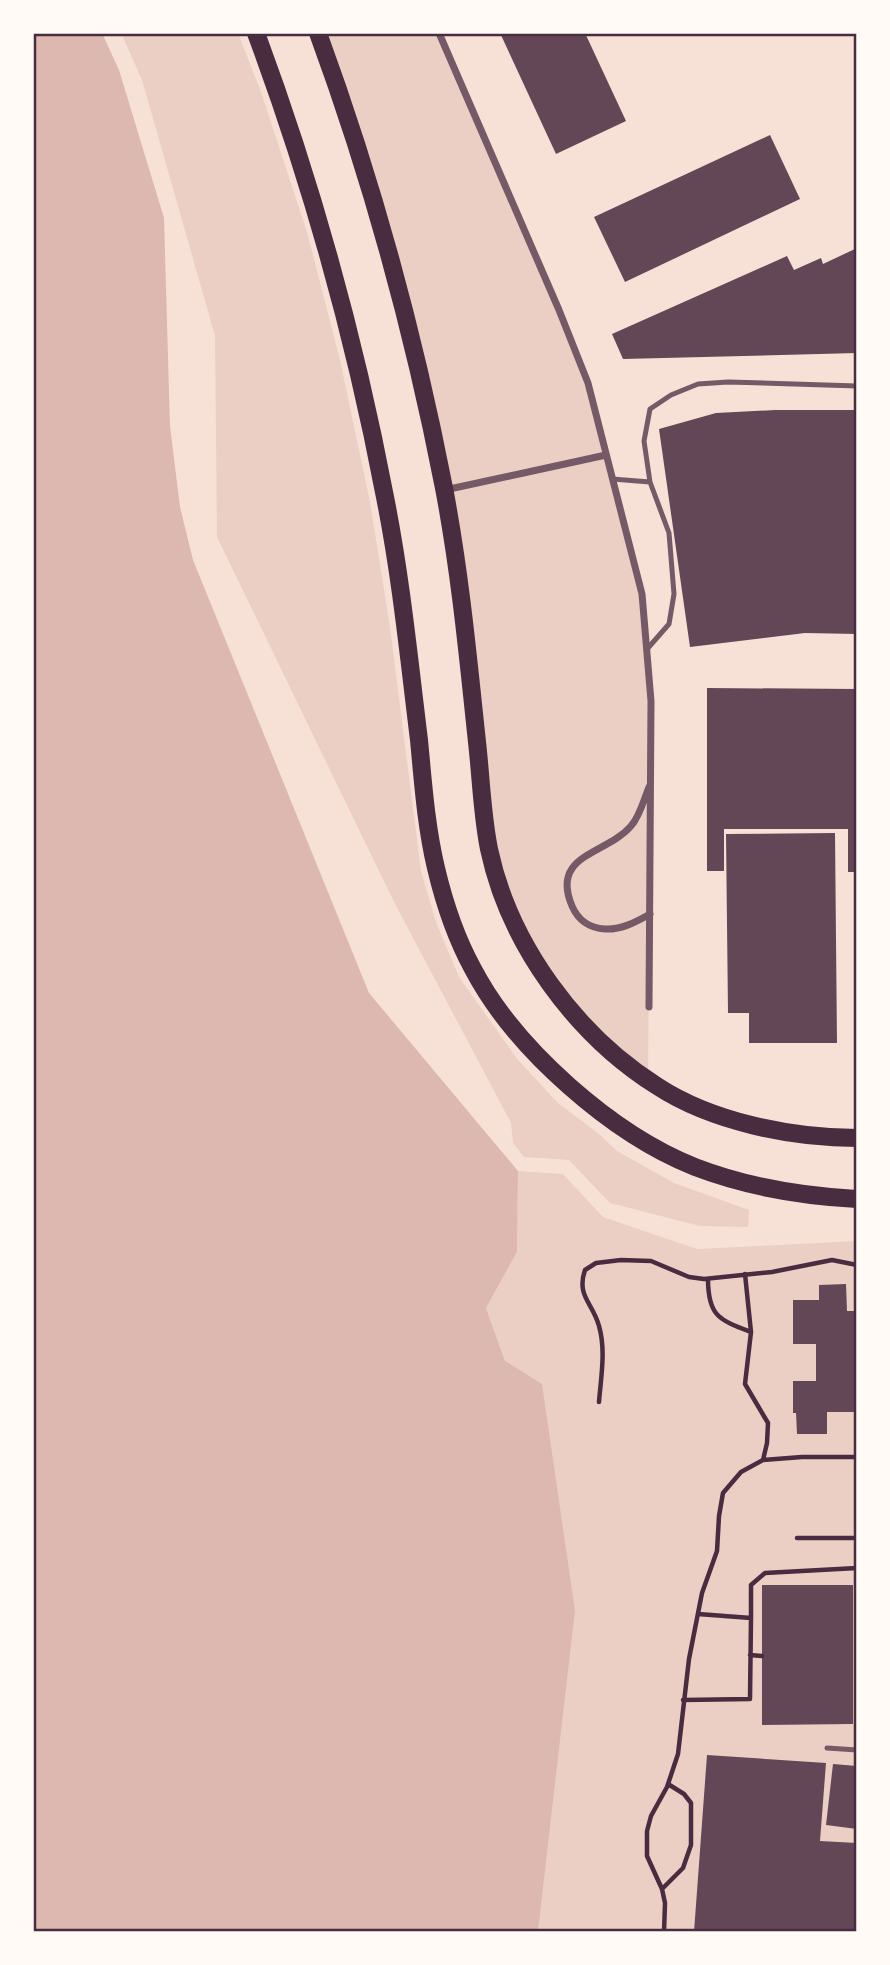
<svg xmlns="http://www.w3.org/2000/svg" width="890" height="1965" viewBox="0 0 890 1965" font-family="Raleway,sans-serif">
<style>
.green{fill:#ebcfc5}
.water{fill:#dcb8b0}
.building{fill:#644757}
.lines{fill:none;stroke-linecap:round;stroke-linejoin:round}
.path{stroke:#4a2c40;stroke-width:4.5}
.service{stroke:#755966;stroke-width:5}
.minor{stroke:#755966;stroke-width:7}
.primary{stroke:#4a2c40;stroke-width:18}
.neatline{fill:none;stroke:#4a2c40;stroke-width:2.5}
</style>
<rect width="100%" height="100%" fill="#f7e1d7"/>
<path class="green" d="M121,33H238L261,92L307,232L340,360L370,502L390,627L421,871L436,922L459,977L518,1060L558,1103L599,1134L617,1151L674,1183L749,1210L748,1227L700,1226L610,1203L569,1160L524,1157L513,1143L511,1123L394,902L217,537L215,336L142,80Z
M318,33H439L588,383L642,594L651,701L648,1080L565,1003L502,891L463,613L415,353Z
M518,1171L563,1174L603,1217L697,1249L857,1241V1932H538L575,1611L505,1361L486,1308L517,1252Z"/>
<path class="water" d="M33,33H102L119,70L164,218L170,426L180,507L193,560L369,993L518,1171L517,1252L486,1308L505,1361L542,1384L575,1611L538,1932H33Z"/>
<path class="building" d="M500,33H585L626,121L556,154Z
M770,135L800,199L625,282L594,217Z
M857,248V353L623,359L612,334L787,256L794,270L821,258L823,264Z
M775,410H857V634L805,633L690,647L659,429L716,413Z
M707,688L857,689V872H848V829H724V871H707Z
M835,833L837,1043H749V1013H728L726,834Z
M846,1284L847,1311H857V1412H827V1434H797L796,1413H793V1381H816V1344H793V1300H819V1285Z
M854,1570H857V1638H854Z
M762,1585H853V1724L762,1725Z
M707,1755L826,1763L820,1841L857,1843V1932H694Z
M833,1764L857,1766V1829L826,1825Z"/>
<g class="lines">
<path class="path" d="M745,1274L751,1332L745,1384L768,1423L767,1443L763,1460
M708,1279C708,1316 719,1320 751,1332
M599,1402C601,1377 606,1350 599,1326C593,1303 576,1296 585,1270L596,1263L621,1260L651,1261L689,1277L704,1279L772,1272L832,1260L857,1265
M797,1538H857
M698,1614L751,1618V1585L765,1573L857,1568
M750,1655L762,1656
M683,1700L750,1699L751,1618
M662,1889L683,1868L691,1845V1803L684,1794L668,1784
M664,1932L665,1903L662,1889L647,1856V1831L651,1816L667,1787L678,1754L689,1659L702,1593L717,1551L719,1516L723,1493L741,1472L763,1460L802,1457H857"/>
<path class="service" d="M612,479L650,482L669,533L674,594L669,624L648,648
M650,482L644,441L650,409L671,395L698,384L728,382L857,386
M827,1748L857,1750"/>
<path class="minor" d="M439,33L559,310L588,383L642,594L651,701L649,1007
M445,490L606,455
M649,787C644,799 640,816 631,826C606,855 550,854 572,906C578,920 589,928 605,929C621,930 636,922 650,914"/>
<path class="primary" d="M256,33C312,184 355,339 385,497C401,577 409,659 419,740C423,782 426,826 436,868C444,902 456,938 473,969C515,1049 612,1134 695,1167C747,1187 801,1196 857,1199
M318,33C372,180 414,334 444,488C460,572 468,657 477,742C481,777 482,815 489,849C509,944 576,1035 657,1086C712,1122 792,1138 857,1138"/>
</g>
<rect width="890" height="1965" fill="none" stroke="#fffaf5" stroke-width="70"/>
<rect x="35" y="35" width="820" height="1895" class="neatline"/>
</svg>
